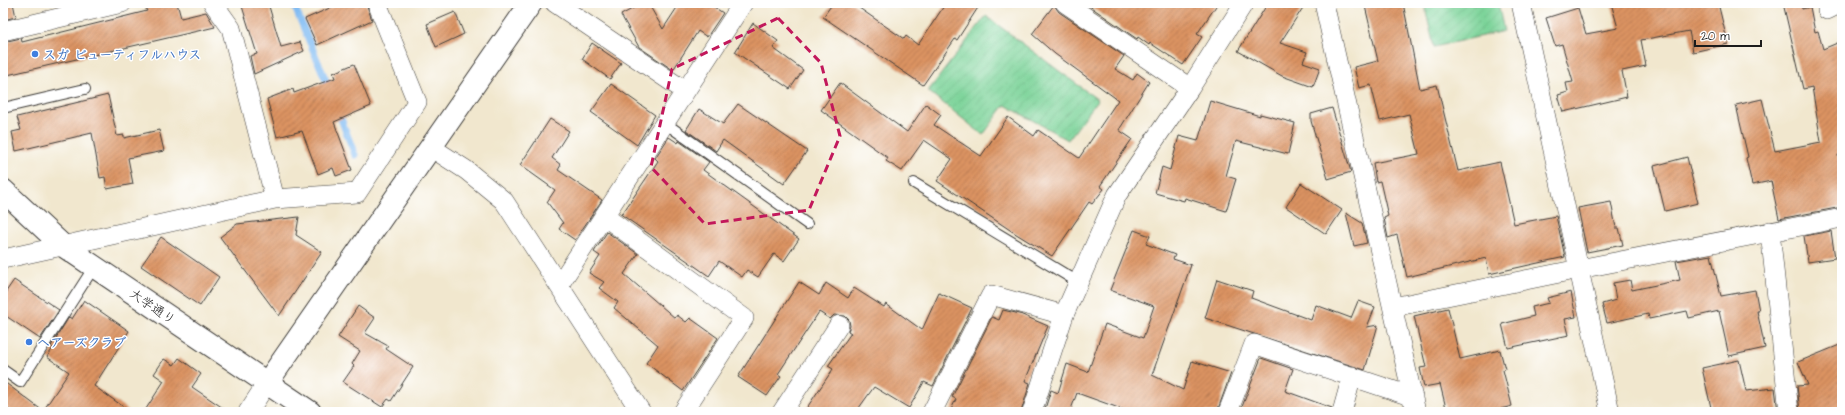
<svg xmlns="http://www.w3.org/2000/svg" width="1845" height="415" viewBox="0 0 1845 415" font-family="'Architects Daughter','Klee One',sans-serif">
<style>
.garden{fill:url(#garden-furrows);stroke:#4b785a}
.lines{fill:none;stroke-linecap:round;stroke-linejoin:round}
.stream{stroke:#81bcf3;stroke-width:7}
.building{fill:url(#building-hatch)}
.service-casing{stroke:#3c3a37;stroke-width:12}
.minor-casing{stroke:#3c3a37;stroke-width:20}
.tertiary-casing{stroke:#3c3a37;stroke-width:24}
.service{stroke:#fff;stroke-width:10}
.minor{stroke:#fff;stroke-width:19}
.tertiary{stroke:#fff;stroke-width:22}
.marked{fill:none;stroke:#c2185b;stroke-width:3;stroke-dasharray:8 5;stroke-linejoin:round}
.shop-dot{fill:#3f7fe0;stroke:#fff;stroke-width:1.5}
.labels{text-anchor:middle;stroke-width:3;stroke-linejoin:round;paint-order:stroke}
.shop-label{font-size:13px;font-weight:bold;fill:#366cbe;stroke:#fff;text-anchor:start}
.street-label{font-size:13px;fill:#1c1c1c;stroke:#fff}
</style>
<defs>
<pattern id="garden-furrows" width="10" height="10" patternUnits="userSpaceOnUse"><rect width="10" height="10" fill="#7ad398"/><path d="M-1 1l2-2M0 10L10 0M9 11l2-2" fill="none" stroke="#69b582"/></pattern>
<pattern id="building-hatch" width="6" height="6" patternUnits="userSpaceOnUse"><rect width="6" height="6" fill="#db9362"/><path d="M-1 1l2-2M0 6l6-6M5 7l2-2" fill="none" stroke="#b17750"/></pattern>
</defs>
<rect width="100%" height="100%" fill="#fff"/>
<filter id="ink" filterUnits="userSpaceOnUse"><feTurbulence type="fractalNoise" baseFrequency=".025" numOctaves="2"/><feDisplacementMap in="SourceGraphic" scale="8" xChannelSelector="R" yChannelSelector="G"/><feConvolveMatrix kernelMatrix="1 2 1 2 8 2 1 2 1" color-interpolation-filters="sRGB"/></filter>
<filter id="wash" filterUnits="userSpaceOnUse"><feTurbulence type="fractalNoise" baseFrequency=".012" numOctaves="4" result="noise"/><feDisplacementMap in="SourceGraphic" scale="16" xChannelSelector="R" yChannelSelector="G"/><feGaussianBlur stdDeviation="0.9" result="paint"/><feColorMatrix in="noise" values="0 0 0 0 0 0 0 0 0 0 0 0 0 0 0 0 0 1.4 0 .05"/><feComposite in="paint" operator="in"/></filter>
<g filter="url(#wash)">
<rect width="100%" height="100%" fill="#f1e7ce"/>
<path class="garden" d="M1424,3H1498L1504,31L1434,47Z
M986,16L1098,100L1068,140L1005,105L983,135L928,91Z"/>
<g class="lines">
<path class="stream" d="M293,3L330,90
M338,111L355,155"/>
</g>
<g id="blocks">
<path class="building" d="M3,3H13L16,17L3,20Z
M161,3H177L181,18L206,12L215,27L3,76V42L21,38L22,42L147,11L145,7Z
M241,3H268L281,47L300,42L304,51L254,74L250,56L257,54Z
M341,3H366L372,20L317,45L305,19Z
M643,3H648L663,29L680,3H708L723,13L707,37L698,31L673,70L639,47L621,15Z
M833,3H852L904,39L906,36L918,45L946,3H981L957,40L955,39L923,85L823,17Z
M1085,3H1218L1197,34L1202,37L1183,65L1150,43L1149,45L1138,37L1137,39Z
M1268,3H1306L1280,43L1307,52L1303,62L1320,68L1313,87L1282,76L1238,51Z
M1380,3H1403L1420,89L1437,85L1458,171L1500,162L1514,224L1556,216L1565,257L1489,274L1486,258L1407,277L1397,235L1388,238L1384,218L1388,216L1380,181L1376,182L1373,163L1419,154L1409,114L1380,121L1371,85L1359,88L1354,67L1378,61L1365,6Z
M1611,3H1718L1728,44L1693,52L1689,31L1641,40L1646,66L1622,71L1627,97L1563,112L1558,95L1568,92L1566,83L1573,82L1562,44L1555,46L1546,18L1578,8L1586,34L1618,28Z
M1783,3H1801L1802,9L1810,7L1815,32L1818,31L1823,49L1842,41V154L1838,155L1842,179V207L1779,219L1771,181L1752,185L1746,158L1748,157L1736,105L1762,99L1775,151L1821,142L1812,87L1803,89Z
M1054,5L1059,12L1124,56L1115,69L1133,80L1137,73L1149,82L1119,130L1132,139L1100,186L1104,189L1092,204L1089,202L1052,256L1013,232L937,181L952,159L924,140L902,171L886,161L888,158L821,110L840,83L907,132L926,104L941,115L934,125L981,156L1008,117L1034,136L1038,130L1079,158L1118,100L1055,54L1032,34Z
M455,12L464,34L436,47L427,24Z
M753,23L778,41L773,48L803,70L790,89L735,52Z
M592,43L621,63L610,79L582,59Z
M354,64L371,106L334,122L352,170L336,176L333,168L318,174L302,131L277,137L267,99L293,89L294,93L335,78L333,73Z
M611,84L655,115L637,145L591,112Z
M108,95L117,136L124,135V138L159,130L164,151L128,158L133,184L107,189L105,177L100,178L92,133L16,151L12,132L21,130L17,117Z
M1210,101L1260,116V114L1295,123L1288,154L1236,141L1226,176L1236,179L1226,211L1185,198L1184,201L1155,193L1162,167L1170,170L1179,136L1198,141Z
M738,104L807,151L784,184L723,140L716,151L686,130L699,109L723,124Z
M1332,108L1351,172L1328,179L1311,121V114Z
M550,119L569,131L552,158L561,165L558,170L602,200L575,240L559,229L563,223L547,202L555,190L520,165Z
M669,137L678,143L679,141L709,162L703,170L799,239L784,261L774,254L758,277L747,270L742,277L719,261L709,276L619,213L622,214L658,161L655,158Z
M1687,157L1698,203L1665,211L1654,166Z
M1301,183L1342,210L1326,234L1286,207Z
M1611,202L1616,228H1619L1623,245L1587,252L1578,208Z
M1346,213L1362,223L1367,243L1354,246Z
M299,217L296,235L322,252L279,316L220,237L237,224Z
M1134,230L1150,236L1146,244L1175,255L1173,259L1191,265L1152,375L1183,390L1192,361L1231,373L1217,412H1130L1077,393L1070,412H1044L1051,390L1058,393L1067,364L1088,372L1105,324L1143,338L1154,306L1110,290Z
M1831,231L1835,258L1808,262L1804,236Z
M607,232L638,254L624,274L675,318L677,315L686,322L690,318L718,338L683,391L646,363L658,345L614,308L618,302L599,288L604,282L589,273L600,256L594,252Z
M161,237L219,277L200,306L141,266Z
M1711,255L1721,296L1755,290L1759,311H1757L1765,348L1729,356L1719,311L1689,318L1687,311L1649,319L1648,314L1607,323L1602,304L1616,300L1613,283L1630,280L1632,290L1680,280L1676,261Z
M1217,279L1253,291L1251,298L1311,320L1316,305L1351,318L1358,301L1375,307L1367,327L1378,325L1365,370L1205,318Z
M14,280L59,310L40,339L3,314V296Z
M799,282L819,295L826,283L848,298L854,288L884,307L886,304L922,330L939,293L972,308L933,386L924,382L909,408L874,387L856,412H804L833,369L828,366L851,333L848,331L850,326L849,320L845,316L834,315L830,319L819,312L778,374L781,376L767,396L738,377Z
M1571,292L1576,317L1565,319L1569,335L1508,348L1502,324L1534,316L1532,307L1549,303L1547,298Z
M84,300L129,331L94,386L131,412H12L3,405V381L43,411L69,372L47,357L53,348L51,346L69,317L72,319Z
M358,306L375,318L365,333L388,346L386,349L413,367L391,401L388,399L382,407L343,382L354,366L352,364L360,351L338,337Z
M1448,308L1460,359L1500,350L1505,369L1503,370L1512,406L1489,412H1447L1440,384L1424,387L1420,368L1426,367L1414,316Z
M1003,310L1020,314L1048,326L1025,381L1030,383L1021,412H950L956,399L952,397L992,317L999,320Z
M1842,344V412H1800L1797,386L1808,385L1798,362Z
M179,358L201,374L192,387L229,412H144L164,381L154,374L164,359L174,365Z
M1261,358L1293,369L1285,391L1332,408L1331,412H1240Z
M1739,360L1746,391L1775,388L1778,412H1712L1702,368Z"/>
</g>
</g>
<g filter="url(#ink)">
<use href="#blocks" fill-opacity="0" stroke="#3c3a37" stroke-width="1"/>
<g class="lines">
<defs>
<path id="service" d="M3,108L85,89
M665,123L807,224
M914,183L1078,282
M3,370L20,382L94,267"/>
<path id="minor" d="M213,3L231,28L275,199
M555,3L685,91
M1065,3L1190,88
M1324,3L1416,412
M1521,3L1610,412
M1827,10L1841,3
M3,31L122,3
M432,148L466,170L504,201L641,412
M604,216L744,318L683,412
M1770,231L1789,412
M3,259L275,199L357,193L417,102L377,3
M559,285L743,3
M1393,307L1579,269L1842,218
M248,412L267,383
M782,412L839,325
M932,412L991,295L1064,315
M1032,412L1064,315L1117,195L1190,88L1244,3
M1228,412L1254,344L1413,397
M1342,412L1352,376"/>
<path id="tertiary" d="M3,190L62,245L310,412
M267,383L531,3"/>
</defs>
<use href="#service" class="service-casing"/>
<use href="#minor" class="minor-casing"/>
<use href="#tertiary" class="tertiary-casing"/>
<use href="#service" class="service"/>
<use href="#minor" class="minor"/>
<use href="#tertiary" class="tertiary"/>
</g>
</g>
<path class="marked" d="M778,18L821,63L840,136L809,210L705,224L651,167L672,69Z"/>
<g class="shop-dot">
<circle cx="35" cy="54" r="4"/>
<circle cx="29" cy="342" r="4"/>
</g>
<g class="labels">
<g class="shop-label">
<text x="43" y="59">スガ ビューティフルハウス</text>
<text x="37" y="347">ヘアーズクラブ</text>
</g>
<g class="street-label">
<text transform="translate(153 306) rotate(34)" y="5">大学通り</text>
</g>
</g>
<rect width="1845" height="415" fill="none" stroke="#fff" stroke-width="16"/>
<path d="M1695 40v6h66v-6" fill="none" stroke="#1c1c1c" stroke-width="2"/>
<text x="1701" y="40" font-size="12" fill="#1c1c1c" stroke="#ffffff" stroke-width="3" paint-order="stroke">20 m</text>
</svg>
